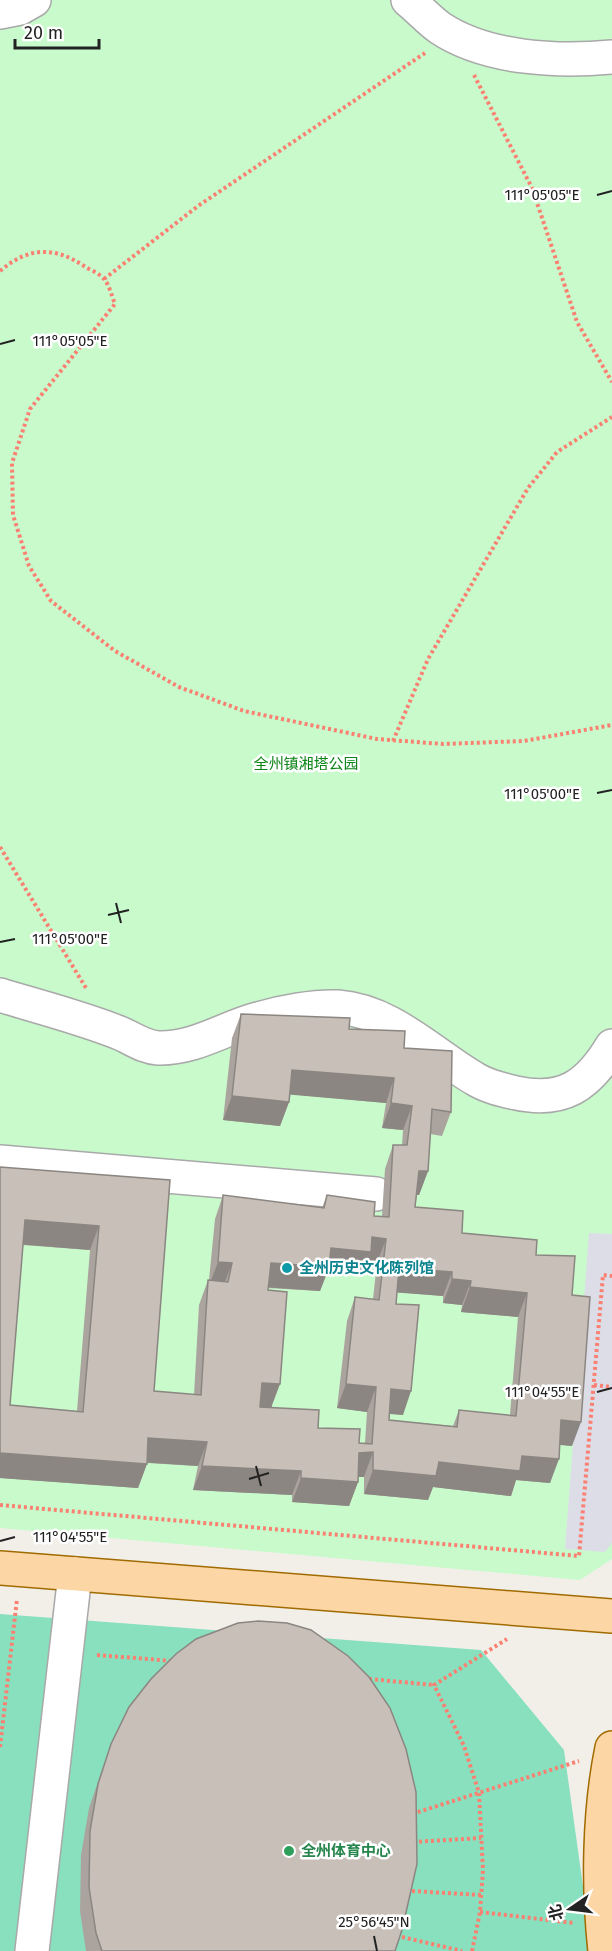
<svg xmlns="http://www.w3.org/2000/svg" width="612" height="1951" viewBox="0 0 612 1951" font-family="'Fira Sans','Noto Sans SC',sans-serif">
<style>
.park{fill:#c8facc}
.pitch{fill:#88e0be}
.plaza{fill:#dddde8}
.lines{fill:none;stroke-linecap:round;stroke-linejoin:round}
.minor-casing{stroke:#a9a9a9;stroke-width:36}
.major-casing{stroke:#a06b00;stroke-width:36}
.path{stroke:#fa8072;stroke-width:4;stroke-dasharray:3 3;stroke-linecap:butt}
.minor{stroke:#fff;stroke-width:33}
.major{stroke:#fcd6a4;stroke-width:33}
.wall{fill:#aba49e;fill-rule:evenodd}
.shaded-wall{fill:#8b8681}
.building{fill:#c7bfb8;stroke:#8b8681;stroke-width:1.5;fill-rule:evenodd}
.ticks{fill:none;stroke:#222;stroke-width:2}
.culture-dot{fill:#0f9aa8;stroke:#fff;stroke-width:2}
.leisure-dot{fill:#2e9e5b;stroke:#fff;stroke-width:2}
.labels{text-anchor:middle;stroke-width:5;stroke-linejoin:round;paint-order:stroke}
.park-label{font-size:15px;fill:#0c8416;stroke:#fff}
.culture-label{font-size:15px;font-weight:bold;fill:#0d838f;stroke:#fff;text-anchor:start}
.leisure-label{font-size:15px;font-weight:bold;fill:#27864d;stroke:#fff;text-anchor:start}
.ticks-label{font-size:15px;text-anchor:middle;fill:#222;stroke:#fff;stroke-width:5;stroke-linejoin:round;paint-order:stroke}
</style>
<rect width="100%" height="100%" fill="#f2efe9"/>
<path class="park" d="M0,0H612V1559L580,1580L0,1528Z"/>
<path class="pitch" d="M0,1614L481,1650L564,1750L592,1951H0Z"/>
<path class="plaza" d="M589,1233L612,1234V1543L605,1552L565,1549Z"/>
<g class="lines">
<defs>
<path id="minor" d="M408,0C419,9 429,20 440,28C487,59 557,62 612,57
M0,12L20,8L34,0
M0,995C39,1007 79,1017 117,1032C131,1037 142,1047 158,1048C195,1049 224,1028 258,1019C281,1012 314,1006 338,1007C392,1011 433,1055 477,1080C489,1087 503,1090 516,1093C563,1103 588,1086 612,1046
M0,1162L376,1194
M32,1951L75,1574"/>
<path id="major" d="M0,1568L612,1616
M605,1951C598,1886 599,1812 612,1748"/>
</defs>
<use href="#minor" class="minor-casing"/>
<use href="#major" class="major-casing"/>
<path class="path" d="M474,75L532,188L577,322L612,382
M0,271C28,247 54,246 84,266C90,270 99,273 104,279C109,284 112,297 115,304L30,409L12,463L13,515L29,566L51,601L115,651L179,687L244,711L377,739L443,744L524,741L612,725
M104,279L198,206L425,53
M393,741L428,659L528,488L557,452L612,417
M0,847L86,988
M594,1385L612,1387
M0,1505L579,1556L603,1275L612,1276
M97,1655L173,1661
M369,1679L434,1685
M0,1747L17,1599
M412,1814L579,1761
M413,1842L481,1838
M412,1891L481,1895
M480,1912L574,1923
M402,1937L462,1951
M472,1951L480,1912L483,1870L479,1793L464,1746L434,1685L507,1639"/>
<use href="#minor" class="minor"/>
<use href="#major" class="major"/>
</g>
<path class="wall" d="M241,1014L349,1029L404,1048L451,1112L442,1136L430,1134L428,1171L419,1195H417L415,1207L462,1233L536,1255L572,1295V1446L560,1445L550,1483L516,1480L511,1496L433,1487L428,1500L364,1494V1477H358V1482L349,1506L292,1502V1495L193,1490L198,1466L147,1463L138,1488L0,1478V1167L170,1180L154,1391L194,1395L199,1305L208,1280H209L215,1219L223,1195L322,1208L327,1195L374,1216H382L385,1169L393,1145H402L403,1130L382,1128L386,1103L289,1094V1102L280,1126L223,1120L232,1038ZM23,1245L90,1250L77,1411L10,1405ZM368,1262L377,1263L373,1299L355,1297L347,1321L337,1408L367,1412L365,1443H359L318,1428L272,1407L268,1288L320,1291L327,1273L363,1276ZM397,1292L443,1296V1303L462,1305L461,1312L518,1317L510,1415L459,1410L453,1426L389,1420V1414L403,1415L396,1304Z
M111,1744L395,1951H86L80,1911L81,1855L89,1808Z"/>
<path class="shaded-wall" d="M292,1070L394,1078L386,1103L283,1094Z
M232,1096L289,1102L280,1126L223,1120Z
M391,1103L412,1106L403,1130L382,1128Z
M419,1171H428L419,1195H410Z
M25,1220L99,1226L90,1250L16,1244Z
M372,1237L386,1239L377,1263L368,1262L363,1276L327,1273L320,1291L262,1287L271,1263L331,1248Z
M218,1262L232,1263L223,1287L209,1286Z
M399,1268L452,1272L443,1296L390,1292Z
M452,1279L471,1281L462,1305L443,1303Z
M470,1287L527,1293L518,1317L461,1312Z
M262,1383L280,1384L271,1408L253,1407Z
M346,1384L376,1387L367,1412L337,1408Z
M391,1389L411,1391L403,1415L383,1413Z
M561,1420L581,1422L572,1446L553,1444Z
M148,1438L207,1442L198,1466L139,1462Z
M373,1452L364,1477H350L359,1453Z
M0,1453L147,1464L138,1488L0,1478Z
M522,1456L559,1459L550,1483L516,1480L511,1496L433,1487L428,1500L364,1494L373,1470L439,1462Z
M202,1466L301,1471L292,1495L193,1490Z
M301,1478L358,1482L349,1506L292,1502Z"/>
<path class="building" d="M241,1014L350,1018L349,1029L405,1031L404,1048L452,1051L451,1112L432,1109L428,1171H419L415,1207L463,1211L462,1233L537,1240L536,1255L575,1256L572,1295L590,1297L581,1422L561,1420L559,1459L522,1456L520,1471L439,1462L436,1476L373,1470V1452L359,1453L358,1482L301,1478V1471L202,1466L207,1442L148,1438L147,1464L0,1453V1167L170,1180L154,1391L201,1395L208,1280L228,1282L232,1263L218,1262L223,1195L324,1208L327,1195L375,1202L374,1216L389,1217L393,1145H407L412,1106L391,1103L394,1078L292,1070L289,1102L232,1096ZM25,1220L99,1226L83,1412L10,1405ZM372,1237L386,1239L379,1300L355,1297L346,1384L376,1387L372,1444L359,1443L360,1429L318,1428L319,1410L260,1407L262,1383L280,1384L287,1292L268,1290L271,1263L329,1267L331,1248L371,1252ZM399,1268L452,1272V1279L471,1281L470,1287L527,1293L516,1416L459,1410L457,1427L389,1420L391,1389L411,1391L419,1305L396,1304Z
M258,1621L287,1623L311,1630L348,1656L369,1677L390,1708L406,1749L416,1792L417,1864L402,1930L395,1951H102L96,1933L89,1887L90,1831L98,1784L111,1744L129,1707L151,1679L176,1654L196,1639L238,1623Z"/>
<path class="ticks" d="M597,195L612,191M0,344L15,340M597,793L612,790M116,903L121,923M108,915L129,910M0,942L15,939M597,1392L612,1388M256,1466L261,1486M249,1479L269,1473M0,1541L15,1537M374,1936L377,1951"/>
<circle class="culture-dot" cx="287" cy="1268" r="6"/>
<circle class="leisure-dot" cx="289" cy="1851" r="6"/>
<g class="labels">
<g class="park-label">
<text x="306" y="769">全州镇湘塔公园</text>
</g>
<g class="culture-label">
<text x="299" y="1273">全州历史文化陈列馆</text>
</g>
<g class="leisure-label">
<text x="301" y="1856">全州体育中心</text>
</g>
</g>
<g class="ticks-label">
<text x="542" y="200">111°05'05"E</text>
<text x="70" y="346">111°05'05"E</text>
<text x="542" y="799">111°05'00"E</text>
<text x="70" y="944">111°05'00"E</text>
<text x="542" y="1397">111°04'55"E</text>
<text x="70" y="1542">111°04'55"E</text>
<text x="374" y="1927">25°56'45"N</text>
</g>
<g transform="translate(570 1909) rotate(256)" stroke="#ffffff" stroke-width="4.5" paint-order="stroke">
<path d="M0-4.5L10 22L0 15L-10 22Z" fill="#222222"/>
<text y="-9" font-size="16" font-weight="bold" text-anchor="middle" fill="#222222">北</text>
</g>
<path d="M15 39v9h84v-9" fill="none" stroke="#222222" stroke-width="3"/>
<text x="24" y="39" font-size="18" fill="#222222" stroke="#ffffff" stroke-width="4.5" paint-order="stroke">20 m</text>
</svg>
